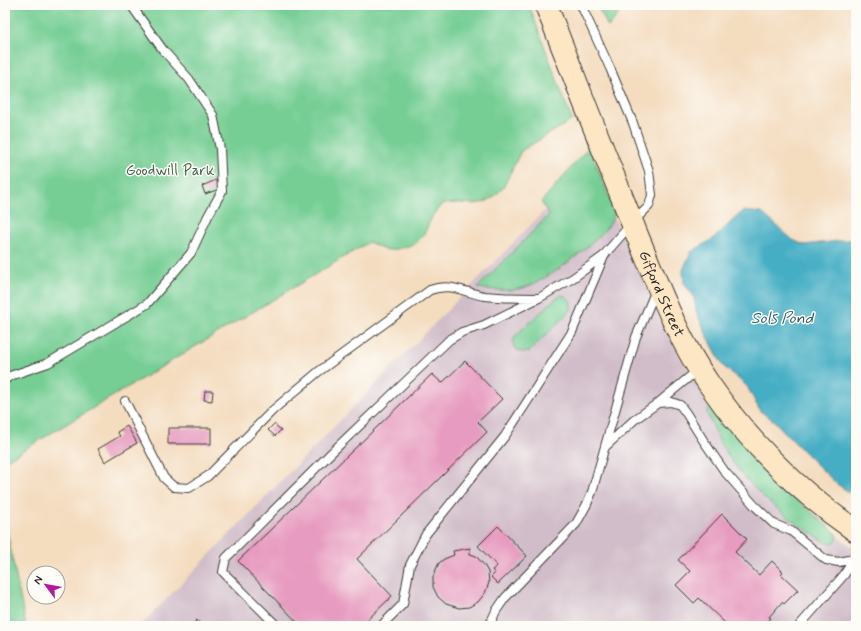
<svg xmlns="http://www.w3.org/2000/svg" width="861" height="631" viewBox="0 0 861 631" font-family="Mynerve,sans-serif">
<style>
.industrial{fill:#d1bdc9}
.green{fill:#76ce94;stroke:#497558}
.water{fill:#45adc4;stroke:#306470}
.building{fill:#e79bc0}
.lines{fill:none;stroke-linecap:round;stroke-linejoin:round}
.lane-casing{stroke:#3c3934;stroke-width:10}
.secondary-casing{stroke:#3c3934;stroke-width:24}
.lane{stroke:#fff;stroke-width:8}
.secondary{stroke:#fce6c4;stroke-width:22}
.labels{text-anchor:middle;stroke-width:3;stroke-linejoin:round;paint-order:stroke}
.park-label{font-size:15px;fill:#40634c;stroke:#fdfcf7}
.street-label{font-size:15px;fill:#1c1c1c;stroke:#fdfcf7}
.water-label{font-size:16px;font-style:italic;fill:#2e5d68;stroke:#fdfcf7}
</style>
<rect width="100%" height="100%" fill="#fdfcf7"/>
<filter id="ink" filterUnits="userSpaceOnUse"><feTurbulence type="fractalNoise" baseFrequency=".025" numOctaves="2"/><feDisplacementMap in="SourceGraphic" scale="8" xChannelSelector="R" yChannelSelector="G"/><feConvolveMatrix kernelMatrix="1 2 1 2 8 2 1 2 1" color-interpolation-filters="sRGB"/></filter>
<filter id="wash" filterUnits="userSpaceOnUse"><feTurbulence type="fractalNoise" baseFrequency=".012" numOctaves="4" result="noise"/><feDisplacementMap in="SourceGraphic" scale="16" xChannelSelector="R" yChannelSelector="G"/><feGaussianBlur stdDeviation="0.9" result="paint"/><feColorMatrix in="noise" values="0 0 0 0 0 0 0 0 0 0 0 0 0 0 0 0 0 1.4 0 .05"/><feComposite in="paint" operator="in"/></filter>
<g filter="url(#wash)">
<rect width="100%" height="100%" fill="#f4dcbf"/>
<path class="industrial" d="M589,165L682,361L811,520L856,549V626H140Z"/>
<path class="green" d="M5,5H529L572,120L521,151L503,188L494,197L485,202L474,204L459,203L442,204L433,215L423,236L415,244L393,250H385L369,242L5,461Z
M597,5H626L608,27Z
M589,147L615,211C614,216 612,221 609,225C594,245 547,281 523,288C508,292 493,290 477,288L549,215L541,202Z
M562,295L565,296L571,301V309L569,312L529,352H520L514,347L513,343L515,336L555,299Z
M712,407L764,467L802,504L837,534L838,538C835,543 833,544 827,543L793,521L763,497L740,472L722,447L707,413V410Z
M5,522L26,626H5Z"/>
<path class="water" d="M743,211L762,213L793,240L804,245L856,239V497L837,484L813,461L773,420L760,411L747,386L723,366L706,333L697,314L693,295L684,283L683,270L691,252L713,239Z"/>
<g id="blocks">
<path class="building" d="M216,180L220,189L205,194L202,186Z
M465,361L502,399L478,422L487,432L357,559L392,596L361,626H301L238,561L432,374L442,383Z
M205,391H213L212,401L204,400Z
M274,424L281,430L275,436L268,430Z
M127,426L137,443L105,462L98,449L120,436L117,432Z
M168,428H211V444H168Z
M722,514L747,539L735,552L759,575L772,561L783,572L781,574L798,590L784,604L782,602L769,617L771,618L764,626H761L756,622L753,626H728L699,598L694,603L676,585L690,571L678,560Z
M498,526L527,556L498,584L491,577L495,573L492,570L497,566L478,546Z
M470,548V554L476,556L484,565L488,572L489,583L485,593L478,602L469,607L459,608L446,604L438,597L433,587V577L437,567L439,563L444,559L454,555L453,551Z
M197,620L202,626H191Z"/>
</g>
</g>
<g filter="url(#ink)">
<use href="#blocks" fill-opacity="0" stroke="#3c3934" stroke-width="1"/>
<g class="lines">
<defs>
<path id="lane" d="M5,380L10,376L48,363L147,304L191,253L208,216L222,191L220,149L213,115L189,79L163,50L131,5
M125,401L164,478L174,487L189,488L208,476L273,410L318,372L430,290C451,282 465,293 485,296C502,298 521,298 538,298
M658,403L699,369
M605,447L634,420L658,403L671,402L680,405L686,413L703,440L725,472L754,505L774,524L791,531L826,560L839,562L853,559
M277,626L223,572L226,558L331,453L449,340L462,332L484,325L539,298L573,278L605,255
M381,626L403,604L410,565L426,534L505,436L572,332L605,254L632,223L649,206L652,195L649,171L633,123L610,68L581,5
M489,626L496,611L505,598L576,524L587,504L592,492L636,337L656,290
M799,626L844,575L856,556"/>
<g id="secondary">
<path id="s1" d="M546,5C576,82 606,158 637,235C658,285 677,338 709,384C748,441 799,492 856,531"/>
</g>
</defs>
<use href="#lane" class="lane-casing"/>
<use href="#secondary" class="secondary-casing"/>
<use href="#lane" class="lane"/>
<use href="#secondary" class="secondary"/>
</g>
</g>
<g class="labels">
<g class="park-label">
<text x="170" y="175">Goodwill Park</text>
</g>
<g class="street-label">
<text dy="5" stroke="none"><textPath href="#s1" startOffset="311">Gifford Street</textPath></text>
</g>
<g class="water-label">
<text x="782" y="323">Sols Pond</text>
</g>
</g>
<rect width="861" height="631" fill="none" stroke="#fdfcf7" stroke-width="20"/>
<g transform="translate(46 585) rotate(302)"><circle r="19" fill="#fdfcf7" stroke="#a3a29f"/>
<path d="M0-3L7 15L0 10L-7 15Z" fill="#b5179e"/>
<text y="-6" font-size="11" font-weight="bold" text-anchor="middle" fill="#1c1c1c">N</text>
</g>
</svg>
